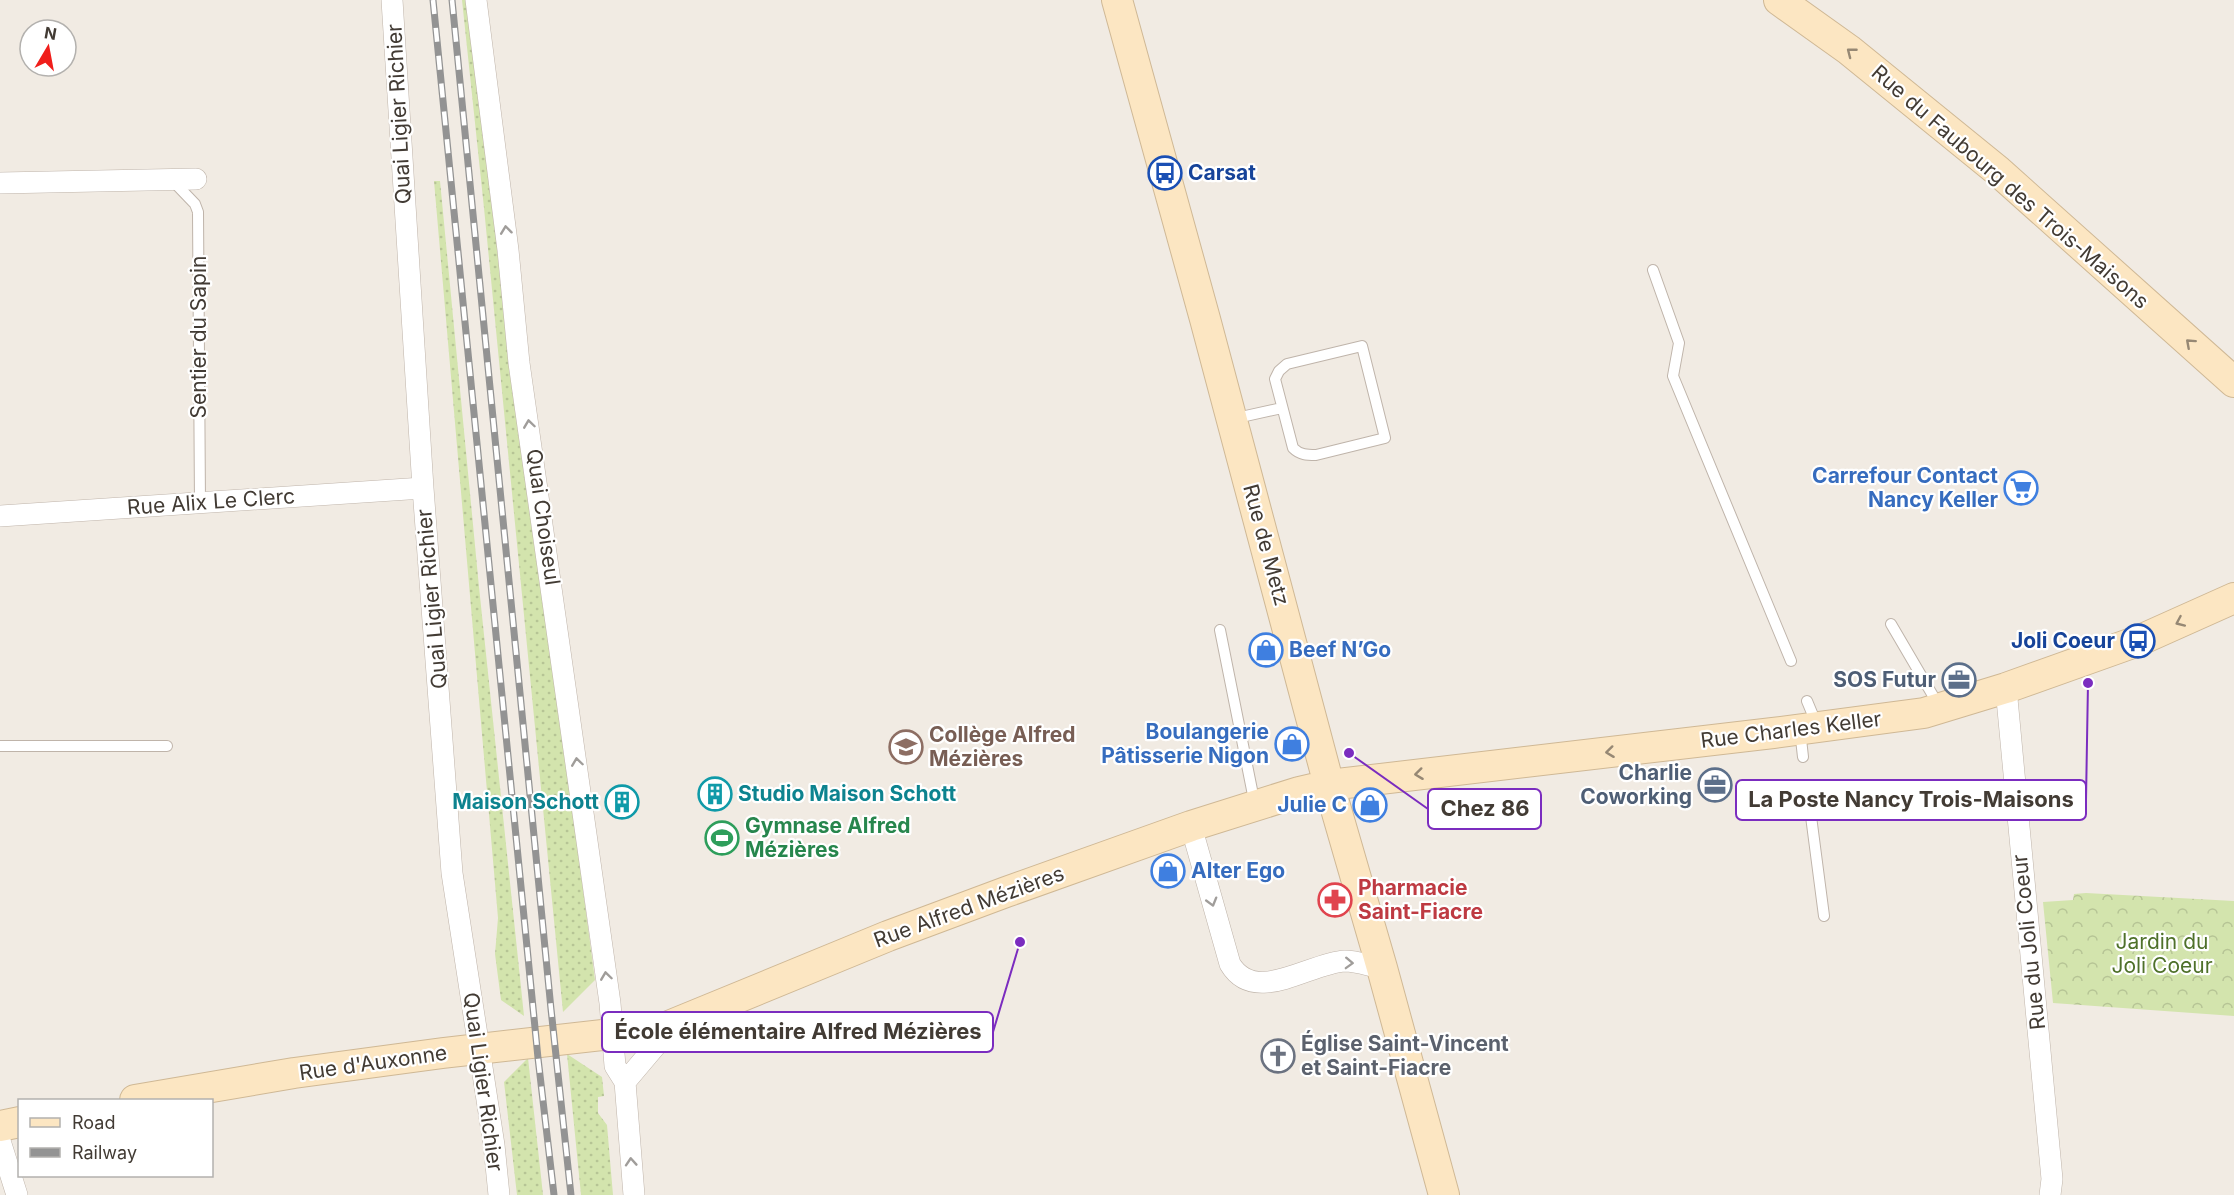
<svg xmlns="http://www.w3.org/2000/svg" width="2234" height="1195" viewBox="0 0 2234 1195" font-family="Inter,sans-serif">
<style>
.grass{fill:url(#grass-dots)}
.forest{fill:url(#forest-crowns)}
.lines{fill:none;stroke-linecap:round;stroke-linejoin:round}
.service-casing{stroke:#bfb4aa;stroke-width:12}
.minor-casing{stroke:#bfb4aa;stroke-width:22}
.secondary-casing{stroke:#cfb895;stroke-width:32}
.service{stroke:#fff;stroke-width:10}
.minor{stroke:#fff;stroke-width:21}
.secondary{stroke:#fce6c2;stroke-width:30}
.rail-casing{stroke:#939393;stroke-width:7}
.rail{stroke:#fff;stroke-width:4.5;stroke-dasharray:14;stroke-linecap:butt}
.oneway{stroke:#968874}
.oneway2{stroke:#a09d9a}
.labels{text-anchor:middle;stroke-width:4.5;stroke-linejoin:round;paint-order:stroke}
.street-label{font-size:21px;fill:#423b34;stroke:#fff}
.transit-label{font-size:21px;font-weight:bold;fill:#164399;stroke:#fff;text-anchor:start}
.shop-label{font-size:21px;font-weight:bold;fill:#366cbe;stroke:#fff;text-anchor:end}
.service-label{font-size:21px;font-weight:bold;fill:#4e5e75;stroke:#fff;text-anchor:end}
.education-label{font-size:21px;font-weight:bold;fill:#785e54;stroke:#fff;text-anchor:start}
.culture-label{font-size:21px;font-weight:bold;fill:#0d838f;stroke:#fff;text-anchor:start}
.leisure-label{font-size:21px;font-weight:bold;fill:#27864d;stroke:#fff;text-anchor:start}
.health-label{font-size:21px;font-weight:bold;fill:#be3a42;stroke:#fff;text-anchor:start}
.park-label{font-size:21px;fill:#4f712a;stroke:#fff}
.worship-label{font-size:21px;font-weight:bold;fill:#5b616d;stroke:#fff;text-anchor:start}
.leader{fill:none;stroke:#7b2cbf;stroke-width:2}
.callout-dot{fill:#7b2cbf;stroke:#fff;stroke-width:2}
.callout{fill:#fff;stroke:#7b2cbf;stroke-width:2}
.callout-label{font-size:22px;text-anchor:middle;font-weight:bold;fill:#423b34}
</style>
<defs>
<pattern id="grass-dots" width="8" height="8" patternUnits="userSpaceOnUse" patternTransform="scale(1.5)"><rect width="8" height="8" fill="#d3e4ad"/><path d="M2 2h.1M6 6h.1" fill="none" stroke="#b6c495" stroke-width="1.8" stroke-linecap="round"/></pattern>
<pattern id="forest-crowns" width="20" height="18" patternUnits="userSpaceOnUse" patternTransform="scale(1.5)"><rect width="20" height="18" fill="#d3e4ad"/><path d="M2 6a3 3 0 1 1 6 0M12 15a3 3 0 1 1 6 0" fill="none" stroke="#b6c495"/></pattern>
</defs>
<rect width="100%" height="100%" fill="#f1ebe3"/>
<path class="grass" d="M462,0H466L595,980L563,1012L484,208Z
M434,181H440L479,587L524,1016L501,1000L495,954L498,918Z
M567,1054L602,1077L604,1096L598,1097V1113L607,1125L613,1195H581Z
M528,1058L543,1195H517L504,1082Z"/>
<path class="forest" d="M2086,893L2234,901V1016L2053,1003L2043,902L2073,900L2074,894Z"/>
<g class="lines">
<defs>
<path id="service" d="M172,180L195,204L198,212L200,503
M1653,270L1679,343L1673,376L1791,661
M1362,346L1385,438L1316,455C1307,455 1300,455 1293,448L1275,379L1279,371L1287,364Z
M1232,419L1282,408
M1891,624L1939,706
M1220,630L1255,805
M1807,701L1817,725
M1800,730L1803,757
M0,746H167
M1809,801L1824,916"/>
<path id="minor" d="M392,0L423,488L452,873L494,1145L499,1195
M476,0L508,250L519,363L610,1003L615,1066L625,1082L634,1195
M0,183L196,179
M0,516L423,488
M2006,688L2052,1179L2050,1195
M1191,826L1230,964C1255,1006 1309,963 1345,961C1357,961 1370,966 1382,968
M625,1082L674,1024
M0,1141L17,1195"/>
<path id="secondary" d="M1117,0L1205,319L1329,785L1382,968L1444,1195
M1779,0L1849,50L1998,171L2234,382
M135,1100L294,1073L443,1053L664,1028L888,936L1006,892L1191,826L1299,792L1329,785L1773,733L1924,713L2006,688L2138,641L2234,598
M0,1126L20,1122"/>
</defs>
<use href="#service" class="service-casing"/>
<use href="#minor" class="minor-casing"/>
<use href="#secondary" class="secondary-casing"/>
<use href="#service" class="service"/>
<use href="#minor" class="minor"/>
<use href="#secondary" class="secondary"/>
<defs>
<path id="rail" d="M433,0L538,1058L554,1195
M452,0L551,1009L571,1195"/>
</defs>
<use href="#rail" class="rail-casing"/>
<use href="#rail" class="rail"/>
</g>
<defs><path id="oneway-chevron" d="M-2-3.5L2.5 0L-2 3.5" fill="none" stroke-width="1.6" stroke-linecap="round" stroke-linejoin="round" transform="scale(1.5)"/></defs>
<g class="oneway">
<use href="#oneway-chevron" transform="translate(1851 52) rotate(-142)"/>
<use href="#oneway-chevron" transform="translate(2190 343) rotate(-138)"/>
<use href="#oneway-chevron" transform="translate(2180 622) rotate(156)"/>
<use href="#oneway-chevron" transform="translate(1610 752) rotate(173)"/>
<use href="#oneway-chevron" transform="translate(1419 774) rotate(173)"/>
</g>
<g class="oneway2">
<use href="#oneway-chevron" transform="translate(506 230) rotate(-97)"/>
<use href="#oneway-chevron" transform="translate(529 424) rotate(-98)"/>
<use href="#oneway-chevron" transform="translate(577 762) rotate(-98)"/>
<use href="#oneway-chevron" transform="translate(1212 902) rotate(74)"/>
<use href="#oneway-chevron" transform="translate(1349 963) rotate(2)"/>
<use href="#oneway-chevron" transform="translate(606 976) rotate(-98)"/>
<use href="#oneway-chevron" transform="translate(631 1162) rotate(-94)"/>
</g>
<defs>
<symbol id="bus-ring" viewBox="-11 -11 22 22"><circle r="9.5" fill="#fff" stroke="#1a4fb4" stroke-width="1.5"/><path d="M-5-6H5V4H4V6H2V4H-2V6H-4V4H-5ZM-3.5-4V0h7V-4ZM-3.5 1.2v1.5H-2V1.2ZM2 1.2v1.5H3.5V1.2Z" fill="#1a4fb4"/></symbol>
<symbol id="supermarket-ring" viewBox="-11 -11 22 22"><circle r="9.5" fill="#fff" stroke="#3f7fe0" stroke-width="1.5"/><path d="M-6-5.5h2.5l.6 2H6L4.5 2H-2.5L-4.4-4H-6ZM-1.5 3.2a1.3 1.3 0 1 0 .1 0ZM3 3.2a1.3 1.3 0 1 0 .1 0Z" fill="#3f7fe0"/></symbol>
<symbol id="shop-ring" viewBox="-11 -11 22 22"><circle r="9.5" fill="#fff" stroke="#3f7fe0" stroke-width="1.5"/><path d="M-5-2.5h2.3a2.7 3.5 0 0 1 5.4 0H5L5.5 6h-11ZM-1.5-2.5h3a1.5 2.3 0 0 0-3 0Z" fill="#3f7fe0"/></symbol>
<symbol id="office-ring" viewBox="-11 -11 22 22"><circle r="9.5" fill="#fff" stroke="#5c6f8a" stroke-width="1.5"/><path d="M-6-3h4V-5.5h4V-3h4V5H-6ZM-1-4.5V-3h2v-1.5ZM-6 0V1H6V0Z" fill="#5c6f8a"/></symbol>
<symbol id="school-ring" viewBox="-11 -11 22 22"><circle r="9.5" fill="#fff" stroke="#8d6e63" stroke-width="1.5"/><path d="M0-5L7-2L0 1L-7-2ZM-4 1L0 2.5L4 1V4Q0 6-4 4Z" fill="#8d6e63"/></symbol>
<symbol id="building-ring" viewBox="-11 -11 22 22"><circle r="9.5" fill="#fff" stroke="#0f9aa8" stroke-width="1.5"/><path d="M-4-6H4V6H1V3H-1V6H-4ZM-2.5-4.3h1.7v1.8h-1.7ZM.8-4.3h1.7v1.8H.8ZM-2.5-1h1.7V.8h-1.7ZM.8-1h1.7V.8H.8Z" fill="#0f9aa8"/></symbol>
<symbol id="stadium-ring" viewBox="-11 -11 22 22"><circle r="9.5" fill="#fff" stroke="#2e9e5b" stroke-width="1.5"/><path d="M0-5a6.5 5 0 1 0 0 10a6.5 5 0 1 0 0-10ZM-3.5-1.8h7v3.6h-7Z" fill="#2e9e5b"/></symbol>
<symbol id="pharmacy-ring" viewBox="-11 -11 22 22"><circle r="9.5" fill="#fff" stroke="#e0444e" stroke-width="1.5"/><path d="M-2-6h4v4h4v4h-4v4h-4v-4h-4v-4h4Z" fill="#e0444e"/></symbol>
<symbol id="church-ring" viewBox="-11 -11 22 22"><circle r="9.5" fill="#fff" stroke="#6b7280" stroke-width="1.5"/><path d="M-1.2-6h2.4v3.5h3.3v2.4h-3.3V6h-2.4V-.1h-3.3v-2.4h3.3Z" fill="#6b7280"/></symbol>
</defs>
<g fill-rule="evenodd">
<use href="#bus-ring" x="1146" y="154" width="38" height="38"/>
<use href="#supermarket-ring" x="2002" y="469" width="38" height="38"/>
<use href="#bus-ring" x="2119" y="622" width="38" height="38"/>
<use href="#shop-ring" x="1247" y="631" width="38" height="38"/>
<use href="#office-ring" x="1940" y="661" width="38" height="38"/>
<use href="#shop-ring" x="1273" y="725" width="38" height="38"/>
<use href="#school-ring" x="887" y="728" width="38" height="38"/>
<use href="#office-ring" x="1696" y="766" width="38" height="38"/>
<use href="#building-ring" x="696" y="775" width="38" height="38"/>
<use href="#building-ring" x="603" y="783" width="38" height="38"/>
<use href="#shop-ring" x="1351" y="786" width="38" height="38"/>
<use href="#stadium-ring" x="703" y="819" width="38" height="38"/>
<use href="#shop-ring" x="1149" y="852" width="38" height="38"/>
<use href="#pharmacy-ring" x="1316" y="881" width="38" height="38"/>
<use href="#church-ring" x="1259" y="1037" width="38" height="38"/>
</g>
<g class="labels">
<g class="street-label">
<text transform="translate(399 114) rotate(-93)" y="7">Quai Ligier Richier</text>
<text transform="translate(2010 187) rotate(41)" y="7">Rue du Faubourg des Trois-Maisons</text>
<text transform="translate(199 337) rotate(-90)" y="7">Sentier du Sapin</text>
<text transform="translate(211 502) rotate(-4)" y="7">Rue Alix Le Clerc</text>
<text transform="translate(543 517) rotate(82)" y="7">Quai Choiseul</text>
<text transform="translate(1266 545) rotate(75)" y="7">Rue de Metz</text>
<text transform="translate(432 599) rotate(-95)" y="7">Quai Ligier Richier</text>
<text transform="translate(1791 730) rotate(-7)" y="7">Rue Charles Keller</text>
<text transform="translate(969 907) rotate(-20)" y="7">Rue Alfred Mézières</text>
<text transform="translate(2029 942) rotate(-96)" y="7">Rue du Joli Coeur</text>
<text transform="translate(373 1063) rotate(-8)" y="7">Rue d'Auxonne</text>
<text transform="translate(483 1082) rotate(82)" y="7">Quai Ligier Richier</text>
</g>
<g class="transit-label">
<text x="1188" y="180">Carsat</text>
<text x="2115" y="648" text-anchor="end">Joli Coeur</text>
</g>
<g class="shop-label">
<text x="1998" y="483">Carrefour Contact<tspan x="1998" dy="24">Nancy Keller</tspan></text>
<text x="1289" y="657" text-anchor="start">Beef N’Go</text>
<text x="1269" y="739">Boulangerie<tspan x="1269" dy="24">Pâtisserie Nigon</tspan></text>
<text x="1347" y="812">Julie C</text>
<text x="1191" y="878" text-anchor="start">Alter Ego</text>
</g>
<g class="service-label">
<text x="1936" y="687">SOS Futur</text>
<text x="1692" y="780">Charlie<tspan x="1692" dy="24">Coworking</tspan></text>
</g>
<g class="education-label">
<text x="929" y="742">Collège Alfred<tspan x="929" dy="24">Mézières</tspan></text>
</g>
<g class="culture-label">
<text x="738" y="801">Studio Maison Schott</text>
<text x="599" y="809" text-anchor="end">Maison Schott</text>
</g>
<g class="leisure-label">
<text x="745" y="833">Gymnase Alfred<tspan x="745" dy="24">Mézières</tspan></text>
</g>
<g class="health-label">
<text x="1358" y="895">Pharmacie<tspan x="1358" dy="24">Saint-Fiacre</tspan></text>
</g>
<g class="park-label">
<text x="2162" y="949">Jardin du<tspan x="2162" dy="24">Joli Coeur</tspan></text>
</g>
<g class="worship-label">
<text x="1301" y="1051">Église Saint-Vincent<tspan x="1301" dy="24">et Saint-Fiacre</tspan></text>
</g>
</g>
<path class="leader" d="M2088 683L2086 800M1349 753L1428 809M1020 942L993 1032"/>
<g class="callout-dot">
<circle cx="2088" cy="683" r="6"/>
<circle cx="1349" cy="753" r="6"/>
<circle cx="1020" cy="942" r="6"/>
</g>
<g class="callout">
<rect x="1736" y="780" width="350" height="40" rx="6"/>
<rect x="1428" y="789" width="113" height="40" rx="6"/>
<rect x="602" y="1012" width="391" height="40" rx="6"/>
</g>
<g class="callout-label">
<text x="1911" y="807">La Poste Nancy Trois-Maisons</text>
<text x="1485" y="816">Chez 86</text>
<text x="798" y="1039">École élémentaire Alfred Mézières</text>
</g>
<rect x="18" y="1099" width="195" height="78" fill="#ffffff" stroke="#b3b1ae" stroke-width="1.5"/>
<rect x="30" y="1118" width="30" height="9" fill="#fce6c2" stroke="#b3b1ae" stroke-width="1.5"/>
<text x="72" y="1129" font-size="18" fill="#423b34">Road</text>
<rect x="30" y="1148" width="30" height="9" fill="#939393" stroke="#b3b1ae" stroke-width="1.5"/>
<text x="72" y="1159" font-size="18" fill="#423b34">Railway</text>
<g transform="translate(48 48) rotate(10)"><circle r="28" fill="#ffffff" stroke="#b3b1ae" stroke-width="1.5"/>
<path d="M0-4.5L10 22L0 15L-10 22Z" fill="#f01e1b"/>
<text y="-9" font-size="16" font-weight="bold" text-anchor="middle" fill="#423b34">N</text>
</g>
</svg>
